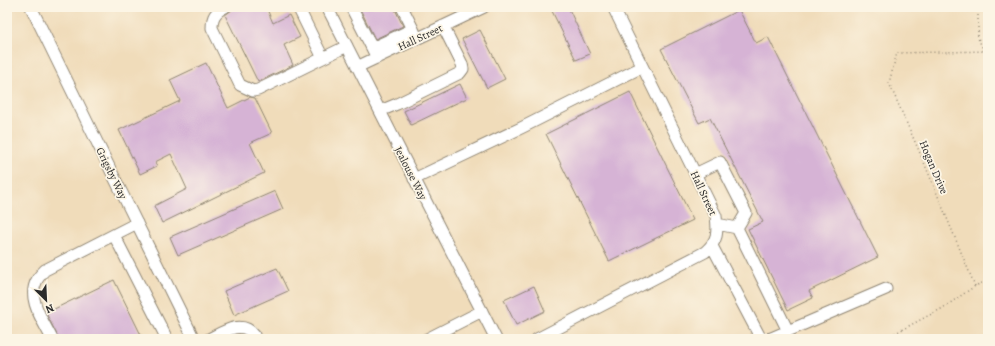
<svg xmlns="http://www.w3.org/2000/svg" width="995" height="346" viewBox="0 0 995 346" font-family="Alegreya,serif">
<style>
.building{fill:#d6b3d5}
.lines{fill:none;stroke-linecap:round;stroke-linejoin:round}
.minor-casing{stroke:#8e8472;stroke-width:13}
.path{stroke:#8e8472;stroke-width:1.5;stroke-dasharray:1 3;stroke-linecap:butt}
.minor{stroke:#fff;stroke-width:11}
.labels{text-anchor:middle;stroke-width:3.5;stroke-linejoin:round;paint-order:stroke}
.street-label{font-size:11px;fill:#2b2b2b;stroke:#fcf5e5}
</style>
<rect width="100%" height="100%" fill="#fcf5e5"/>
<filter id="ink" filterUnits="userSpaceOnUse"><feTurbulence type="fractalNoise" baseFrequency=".025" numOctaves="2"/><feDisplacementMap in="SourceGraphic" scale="8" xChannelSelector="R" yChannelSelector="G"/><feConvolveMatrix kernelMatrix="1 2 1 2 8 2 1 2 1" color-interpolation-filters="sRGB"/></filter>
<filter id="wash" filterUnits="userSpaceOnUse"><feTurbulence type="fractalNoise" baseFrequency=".012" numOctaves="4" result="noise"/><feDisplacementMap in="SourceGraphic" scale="16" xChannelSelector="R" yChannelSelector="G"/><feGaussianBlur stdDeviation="0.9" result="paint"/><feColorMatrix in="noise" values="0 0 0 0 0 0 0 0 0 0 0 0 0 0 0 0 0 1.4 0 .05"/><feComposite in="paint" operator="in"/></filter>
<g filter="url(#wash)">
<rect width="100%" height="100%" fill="#f0dcba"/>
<g id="blocks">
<path class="building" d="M236,7H266L273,23L289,15L300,37L284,45L293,65L258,82L225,15Z
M359,7H394L403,26L375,39Z
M550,7H568L590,54L576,60Z
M739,10L756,43L768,37L878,257L809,291L813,298L788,310L748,229L763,222L710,118L699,123L661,49Z
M480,30L505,79L487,88L462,39Z
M206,63L228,108L250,97L255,98L272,133L250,143L264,173L162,223L154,206L187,189L171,154L155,162L157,166L140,174L119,130L180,101L170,80Z
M460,84L467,98L411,125L404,111Z
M630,92L693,220L609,261L546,134Z
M275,191L283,209L178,255L170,237Z
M277,268L288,291L234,315L224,291Z
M114,280L143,339H59L46,313Z
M534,286L545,311L516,325L504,300Z"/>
</g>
</g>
<g filter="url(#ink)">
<use href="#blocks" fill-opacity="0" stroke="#8e8472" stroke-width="1"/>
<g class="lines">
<defs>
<path id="minor" d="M31,7L116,181L194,339
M225,7C215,12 212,17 212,28L240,85L253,91L258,90L347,46
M298,7L323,58
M327,7L496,339
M351,7L372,48
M402,7L413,29
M377,58L372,48L413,29L417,38
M357,67L484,7
M380,111L397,104L460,73L463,69L462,64L443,26
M695,174L720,162L746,213L737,228
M414,179L523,127L642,67
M717,224L737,228L788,331
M114,235L167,339
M712,246L760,337L768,339
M52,339C44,322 26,299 37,280C39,276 42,273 45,270L137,223
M209,339C223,332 242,319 254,335
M427,339L482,311
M537,339L705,252C718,241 718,232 716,216L613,7
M769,339L886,289"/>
</defs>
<use href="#minor" class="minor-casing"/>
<path class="path" d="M978,7V38L988,60
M975,286L923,160L889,83L897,53L988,51
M884,339L943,308L975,286L988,280"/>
<use href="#minor" class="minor"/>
</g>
</g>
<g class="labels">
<g class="street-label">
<text transform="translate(420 37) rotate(-25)" y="4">Hall Street</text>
<text transform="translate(934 167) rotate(67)" y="4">Hogan Drive</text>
<text transform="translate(112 173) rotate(64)" y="4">Grigsby Way</text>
<text transform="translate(411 173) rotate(63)" y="4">Jealouse Way</text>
<text transform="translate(704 193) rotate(65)" y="4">Hall Street</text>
</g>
</g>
<rect width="995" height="346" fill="none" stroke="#fcf5e5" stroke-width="24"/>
<g transform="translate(46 300) rotate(156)" stroke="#fcf5e5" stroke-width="3" paint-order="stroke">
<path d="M0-3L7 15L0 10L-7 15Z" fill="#2b2b2b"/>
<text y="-6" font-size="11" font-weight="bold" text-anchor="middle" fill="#2b2b2b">N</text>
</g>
</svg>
